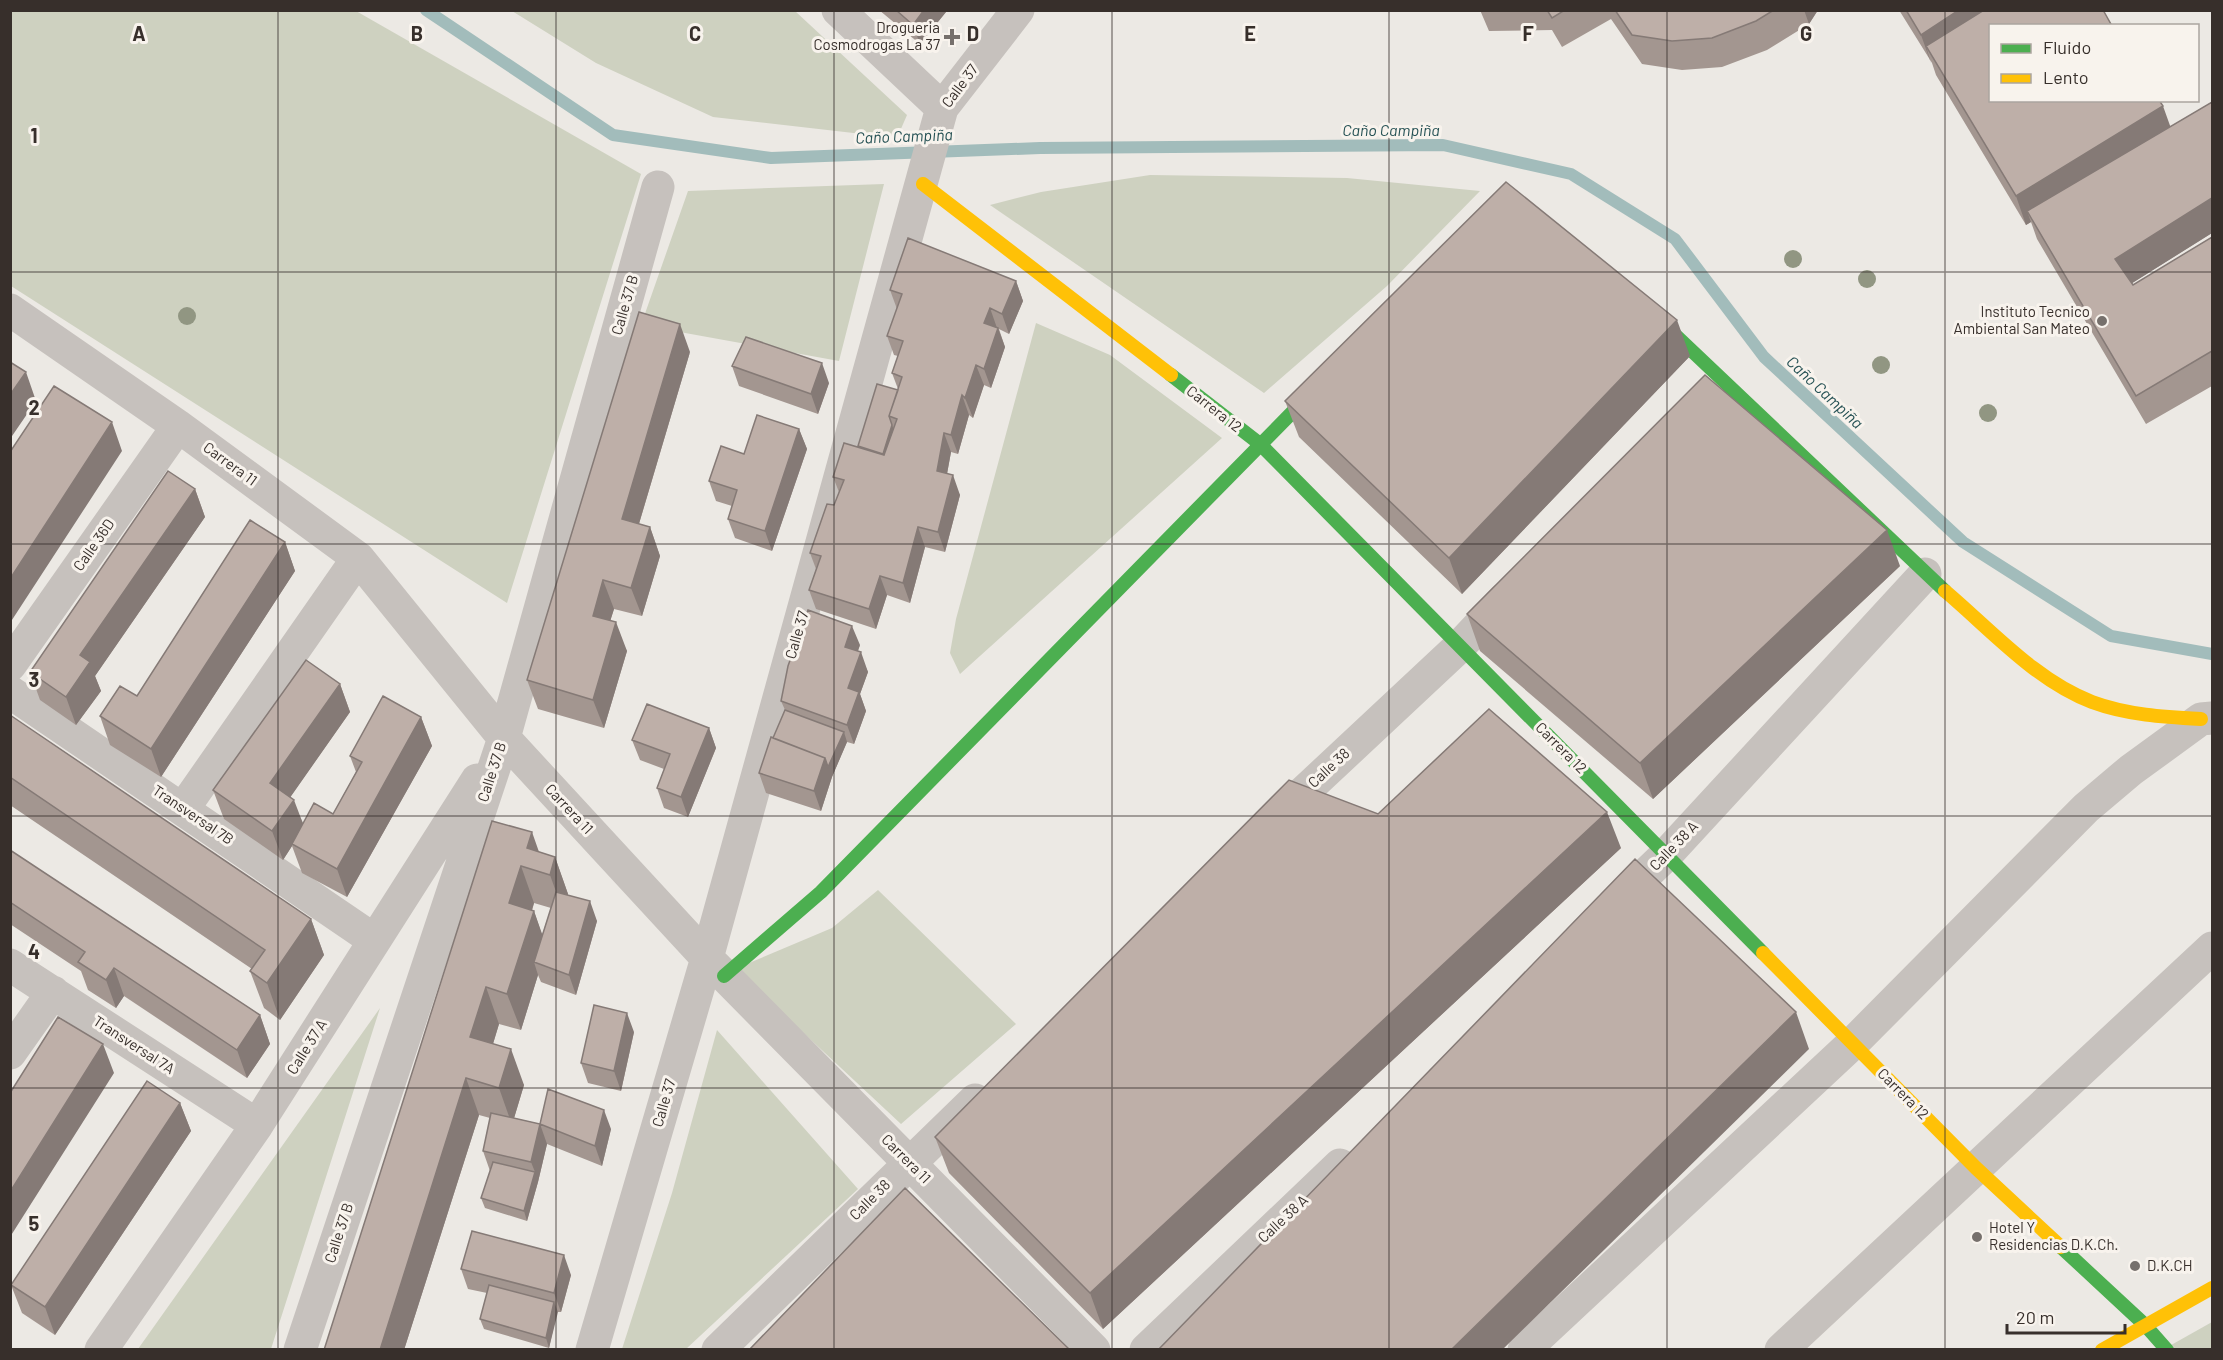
<svg xmlns="http://www.w3.org/2000/svg" width="2223" height="1360" viewBox="0 0 2223 1360" font-family="Barlow,sans-serif">
<style>
.green{fill:#ced1c0}
.lines{fill:none;stroke-linecap:round;stroke-linejoin:round}
.stream{stroke:#a2bcbb;stroke-width:12}
.street{stroke:#c6c1bd;stroke-width:33}
.fast{stroke:#4caf50;stroke-width:14}
.slow{stroke:#ffc107;stroke-width:14}
.tree{fill:#919682}
.wall{fill:#a39690;fill-rule:evenodd}
.shaded-wall{fill:#857a76}
.building{fill:#beafa8;stroke:#857a76;stroke-width:1.5}
.grid{fill:none;stroke:#372f2b;stroke-width:1.5;stroke-opacity:0.55}
.poi-dot{fill:#76706c;stroke:#f8f3ed;stroke-width:2}
.labels{text-anchor:middle;stroke-width:6;stroke-linejoin:round;paint-order:stroke}
.poi-label{font-size:15px;fill:#372f2b;stroke:#f8f3ed;text-anchor:end}
.street-label{font-size:15px;fill:#372f2b;stroke:#f8f3ed}
.water-label{font-size:16px;font-style:italic;fill:#255154;stroke:#f8f3ed}
.grid-label{font-size:20px;text-anchor:middle;font-weight:bold;fill:#372f2b;stroke:#f8f3ed;stroke-width:6;stroke-linejoin:round;paint-order:stroke}
</style>
<rect width="100%" height="100%" fill="#ece9e4"/>
<path class="green" d="M10,11H356L641,174L507,603L11,286Z
M512,11H795L907,115L897,138L713,117L596,63Z
M1150,175L1347,178L1480,191L1387,286L1264,393L990,205L1041,192Z
M884,184L839,361L641,325L688,191Z
M1036,323L1110,355L1222,438L960,674L950,653L956,619Z
M878,890L1016,1024L901,1124L735,969L832,928Z
M380,1008L271,1349H138Z
M717,1030L858,1189L686,1349H622L672,1193Z
M2212,1322V1349H2164Z"/>
<g class="lines">
<path class="stream" d="M426,10L613,135L771,158L1040,148L1443,145L1571,174L1675,239L1764,357L1963,542L2111,636L2212,654"/>
<path class="street" d="M838,10L942,108
M10,310L178,426L358,558L504,738L707,958L1094,1350
M10,665L178,426
M10,692L374,940
M183,809L358,558
M1275,819L1460,646L1504,599
M1617,902L1666,855L1925,574
M10,965L257,1125
M10,1053L53,992
M101,1350L257,1125L477,780
M300,1350L504,738L658,187
M592,1350L707,958L942,108L1018,10
M718,1350L975,1100
M1146,1350L1340,1165
M1524,1350L1853,1043L2086,808L2131,770L2201,719L2212,718
M1781,1350L2212,948"/>
<path class="fast" d="M1652,313L1945,591
M1171,375L1260,444L1763,953
M724,976L821,892L1323,381
M2061,1247L2145,1325L2167,1350"/>
<path class="slow" d="M923,184L1171,375
M1945,591C1990,629 2036,681 2092,702C2127,715 2164,717 2201,719
M1763,953L1976,1168L2061,1247
M2102,1350L2212,1288"/>
</g>
<g class="tree">
<circle cx="1793" cy="259" r="9"/>
<circle cx="1867" cy="279" r="9"/>
<circle cx="187" cy="316" r="9"/>
<circle cx="1881" cy="365" r="9"/>
<circle cx="1988" cy="413" r="9"/>
</g>
<path class="wall" d="M879,10H946V12L920,44Z
M1480,10H1818L1809,24L1767,50L1722,67L1682,70L1642,64L1611,19L1562,47L1552,30L1489,31Z
M1899,10H2103L2170,127L2212,102V233L2132,283L2133,285L2212,237V386L2146,424L2037,239L2031,222L2026,225L1936,75L1932,63Z
M1016,281L1023,301L1009,334L999,329L1005,347L991,388L984,385L973,418L969,415L958,454L951,452L947,474L960,495L945,552L925,547L910,603L887,595L876,629L816,609L809,590L816,569L810,553L834,505L839,492L833,477L858,447V446L898,389L892,373L898,356L894,355L887,336L897,309L890,290Z
M690,352L639,524L650,527L660,556L642,616L614,609L610,621L627,651L604,728L538,709L527,680Z
M1690,356L1462,594L1299,437L1285,401Z
M732,366L829,383L818,414L739,386Z
M799,429L807,449L772,551L735,538L728,519L732,506L716,501L709,481Z
M195,489L205,517L95,676L101,691L76,725L40,700L30,672Z
M285,542L295,571L161,777L110,745L100,716L137,696Z
M1900,566L1653,799L1480,651L1467,614Z
M860,645L858,651L868,672L860,694L866,711L854,744L847,742L832,777L821,811L766,793L759,773L785,710L781,701Z
M340,684L350,712L290,797L303,823L333,814L356,772L350,756L421,717L432,746L347,897L302,873L292,846L283,860L224,819L213,790Z
M10,715L311,919L324,955L280,1020L264,1008L250,971L252,969L10,805Z
M709,728L716,748L688,817L664,808L657,788L664,769L640,760L632,740Z
M1378,814L1621,848L1103,1329L949,1173L935,1137Z
M492,821L539,852L555,857L568,894V895L597,921L576,995L541,982L538,975L521,1030L499,1024L493,1044L524,1085L514,1118L540,1124L611,1129L602,1166L547,1144L538,1182L527,1221L485,1208L481,1198L490,1171L483,1151L490,1118L479,1115L404,1350H324ZM534,903L551,908L542,935L534,911H532Z
M10,850L260,1015L270,1044L247,1078L124,996L116,1008L88,990L81,971L10,924Z
M634,1032L621,1091L588,1083L581,1063Z
M180,1103L191,1131L55,1335L22,1313L11,1285Z
M461,1269L571,1275L561,1312H557L549,1348L484,1329L480,1319L487,1293L468,1289Z"/>
<path class="shaded-wall" d="M924,10H946V12L920,44L913,25Z
M1804,10H1818L1809,24Z
M1959,10H2015L1926,46L1931,63L1921,35Z
M2163,106L2173,134L2027,211L2031,222L2026,225L2016,196Z
M2212,198V233L2126,287L2115,259Z
M1016,281L1023,301L1009,334L1002,314Z
M990,308L997,328L984,323Z
M1677,320L1690,356L1462,594L1449,558Z
M680,324L690,352L632,547L622,519Z
M998,328L1005,347L991,388L984,369Z
M822,363L829,383L818,414L811,394Z
M976,365L984,385L973,418L965,398Z
M26,372L36,401L10,439V395Z
M962,395L969,415L958,454L951,435Z
M112,422L122,451L10,623V579Z
M892,425L896,435L887,464L883,454Z
M799,429L807,449L772,551L765,531Z
M944,433L951,452L944,490L937,471Z
M953,475L960,495L945,552L938,532Z
M195,489L205,517L95,676L101,691L76,725L66,697L80,655Z
M650,527L660,556L642,616L631,588Z
M918,527L925,547L910,603L903,583Z
M1887,530L1900,566L1653,799L1640,763Z
M285,542L295,571L161,777L151,749Z
M880,576L887,595L876,629L869,609Z
M603,580L614,609L603,644L593,616Z
M616,622L627,651L604,728L593,700Z
M852,626L860,645L852,666L845,647Z
M861,652L868,672L860,694L866,711L854,744L847,725L848,688Z
M340,684L350,712L280,812L270,783Z
M421,717L432,746L347,897L337,869Z
M709,728L716,748L688,817L681,797Z
M844,732L847,742L832,777L821,811L814,791L825,758Z
M294,800L305,829L292,844V846L283,860L272,831Z
M1607,812L1621,848L1103,1329L1090,1293Z
M532,832L545,869L527,848Z
M555,857L568,894L563,911L550,875Z
M521,866L534,903L522,940L509,903Z
M590,901L597,921L576,995L569,975Z
M534,911L547,948L534,962L538,975L521,1030L507,994Z
M311,919L324,955L280,1020L267,983Z
M114,968L124,996L116,1008L106,980Z
M486,987L499,1024L484,1073L470,1037Z
M1796,1012L1809,1049L1502,1350H1451Z
M627,1013L634,1032L621,1091L614,1071Z
M260,1015L270,1044L247,1078L237,1050Z
M103,1044L114,1073L10,1237V1192Z
M511,1049L524,1085L512,1125L499,1088Z
M466,1078L479,1115L404,1350H380Z
M180,1103L191,1131L55,1335L45,1307Z
M604,1110L611,1129L602,1166L595,1146Z
M540,1124L547,1144L538,1182L527,1221L524,1211L535,1172L531,1162Z
M564,1255L571,1275L561,1312L554,1293Z
M554,1302L558,1312L549,1348L546,1338Z"/>
<path class="building" d="M896,10H924L913,25Z
M1547,10H1565L1552,18Z
M1615,10H1774L1756,21L1712,38L1672,41L1632,35Z
M1906,10H1959L1921,35Z
M1984,10H2103L2112,26H1990V100H2159L2163,106L2016,196L1926,46Z
M2212,102V198L2115,259L2133,285L2212,237V351L2136,396L2027,211Z
M1506,182L1677,320L1449,558L1285,401Z
M908,238L1016,281L1002,314L990,308L984,323L998,328L984,369L976,365L965,398L962,395L951,435L944,433L937,471L953,475L938,532L918,527L903,583L880,576L869,609L809,590L821,556L810,553L827,504L834,505L844,480L833,477L844,443L884,455L897,419L889,416L902,377L892,373L903,341L887,336L902,294L890,290Z
M639,312L680,324L622,519L650,527L631,588L603,580L593,616L616,622L593,700L527,680Z
M746,337L822,363L811,394L732,366Z
M10,362L26,372L10,395Z
M1705,375L1887,530L1640,763L1467,614Z
M877,384L898,390L889,416L892,425L883,454L858,446Z
M54,386L112,422L10,579V452Z
M757,415L799,429L765,531L728,519L737,490L709,481L721,446L744,454Z
M168,471L195,489L80,655L90,662L66,697L30,672Z
M250,520L285,542L151,749L100,716L120,686L137,696Z
M808,610L852,626L845,647L861,652L848,688L859,692L847,725L781,701L788,666Z
M306,660L340,684L270,783L294,800L272,831L213,790Z
M383,696L421,717L337,869L292,844L314,803L333,814L362,762L350,756Z
M647,704L709,728L681,797L657,788L670,754L632,740Z
M1489,709L1607,812L1090,1293L935,1137L1289,780L1378,814Z
M785,710L844,732L828,767L825,758L773,738Z
M10,715L311,919L267,983L250,971L265,950L10,777Z
M771,737L825,758L814,791L759,773Z
M492,821L532,832L527,848L555,857L550,875L521,866L509,903L534,911L507,994L486,987L470,1037L511,1049L499,1088L466,1078L380,1350H324Z
M10,850L260,1015L237,1050L114,968L106,980L78,962L85,952L10,902Z
M1635,859L1796,1012L1451,1350H1158Z
M556,892L590,901L569,975L534,962Z
M594,1005L627,1013L614,1071L581,1063Z
M58,1017L103,1044L10,1192V1093Z
M147,1081L180,1103L45,1307L11,1285Z
M548,1089L604,1110L595,1146L540,1124Z
M491,1113L540,1124L531,1162L483,1151Z
M493,1162L535,1172L524,1211L481,1198Z
M905,1188L1070,1350H749Z
M472,1231L564,1255L554,1293L461,1269Z
M489,1285L554,1302L546,1338L480,1319Z"/>
<path class="grid" d="M278,10V1350M556,10V1350M834,10V1350M1112,10V1350M1389,10V1350M1667,10V1350M1945,10V1350M10,272H2212M10,544H2212M10,816H2212M10,1088H2212"/>
<g class="poi-dot">
<path d="M949 28h6v6h6v6h-6v6h-6v-6h-6v-6h6z"/>
<circle cx="2102" cy="321" r="6"/>
<circle cx="1977" cy="1237" r="6"/>
<circle cx="2135" cy="1266" r="6"/>
</g>
<g class="labels">
<g class="poi-label">
<text x="940" y="33">Drogueria<tspan x="940" dy="17">Cosmodrogas La 37</tspan></text>
<text x="2090" y="317">Instituto Tecnico<tspan x="2090" dy="17">Ambiental San Mateo</tspan></text>
<text x="1989" y="1233" text-anchor="start">Hotel Y<tspan x="1989" dy="17">Residencias D.K.Ch.</tspan></text>
<text x="2147" y="1271" text-anchor="start">D.K.CH</text>
</g>
<g class="street-label">
<text transform="translate(960 86) rotate(-53)" y="5">Calle 37</text>
<text transform="translate(625 305) rotate(-74)" y="5">Calle 37 B</text>
<text transform="translate(1214 409) rotate(38)" y="5">Carrera 12</text>
<text transform="translate(230 464) rotate(36)" y="5">Carrera 11</text>
<text transform="translate(94 545) rotate(-55)" y="5">Calle 36D</text>
<text transform="translate(797 635) rotate(-74)" y="5">Calle 37</text>
<text transform="translate(1561 748) rotate(45)" y="5">Carrera 12</text>
<text transform="translate(1329 768) rotate(-43)" y="5">Calle 38</text>
<text transform="translate(492 772) rotate(-72)" y="5">Calle 37 B</text>
<text transform="translate(569 809) rotate(47)" y="5">Carrera 11</text>
<text transform="translate(193 815) rotate(34)" y="5">Transversal 7B</text>
<text transform="translate(1674 846) rotate(-46)" y="5">Calle 38 A</text>
<text transform="translate(134 1045) rotate(33)" y="5">Transversal 7A</text>
<text transform="translate(307 1047) rotate(-58)" y="5">Calle 37 A</text>
<text transform="translate(1903 1094) rotate(45)" y="5">Carrera 12</text>
<text transform="translate(664 1103) rotate(-74)" y="5">Calle 37</text>
<text transform="translate(906 1159) rotate(45)" y="5">Carrera 11</text>
<text transform="translate(870 1200) rotate(-45)" y="5">Calle 38</text>
<text transform="translate(1283 1219) rotate(-43)" y="5">Calle 38 A</text>
<text transform="translate(339 1233) rotate(-72)" y="5">Calle 37 B</text>
</g>
<g class="water-label">
<text x="1391" y="136">Caño Campiña</text>
<text transform="translate(904 136) rotate(-2)" y="6">Caño Campiña</text>
<text transform="translate(1825 392) rotate(43)" y="6">Caño Campiña</text>
</g>
</g>
<g class="grid-label">
<text x="139" y="41">A</text>
<text x="417" y="41">B</text>
<text x="695" y="41">C</text>
<text x="973" y="41">D</text>
<text x="1250" y="41">E</text>
<text x="1528" y="41">F</text>
<text x="1806" y="41">G</text>
<text x="34" y="143">1</text>
<text x="34" y="415">2</text>
<text x="34" y="687">3</text>
<text x="34" y="959">4</text>
<text x="34" y="1231">5</text>
</g>
<rect width="2223" height="1360" fill="none" stroke="#372f2b" stroke-width="24"/>
<rect x="1989" y="24" width="210" height="78" fill="#f8f3ed" stroke="#aba59f" stroke-width="1.5"/>
<rect x="2001" y="44" width="30" height="9" fill="#4caf50" stroke="#aba59f" stroke-width="1.5"/>
<text x="2043" y="54" font-size="18" fill="#372f2b">Fluido</text>
<rect x="2001" y="74" width="30" height="9" fill="#ffc107" stroke="#aba59f" stroke-width="1.5"/>
<text x="2043" y="84" font-size="18" fill="#372f2b">Lento</text>
<path d="M2007 1324v9h118v-9" fill="none" stroke="#372f2b" stroke-width="3"/>
<text x="2016" y="1324" font-size="18" fill="#372f2b" stroke="#f8f3ed" stroke-width="4.5" paint-order="stroke">20 m</text>
</svg>
